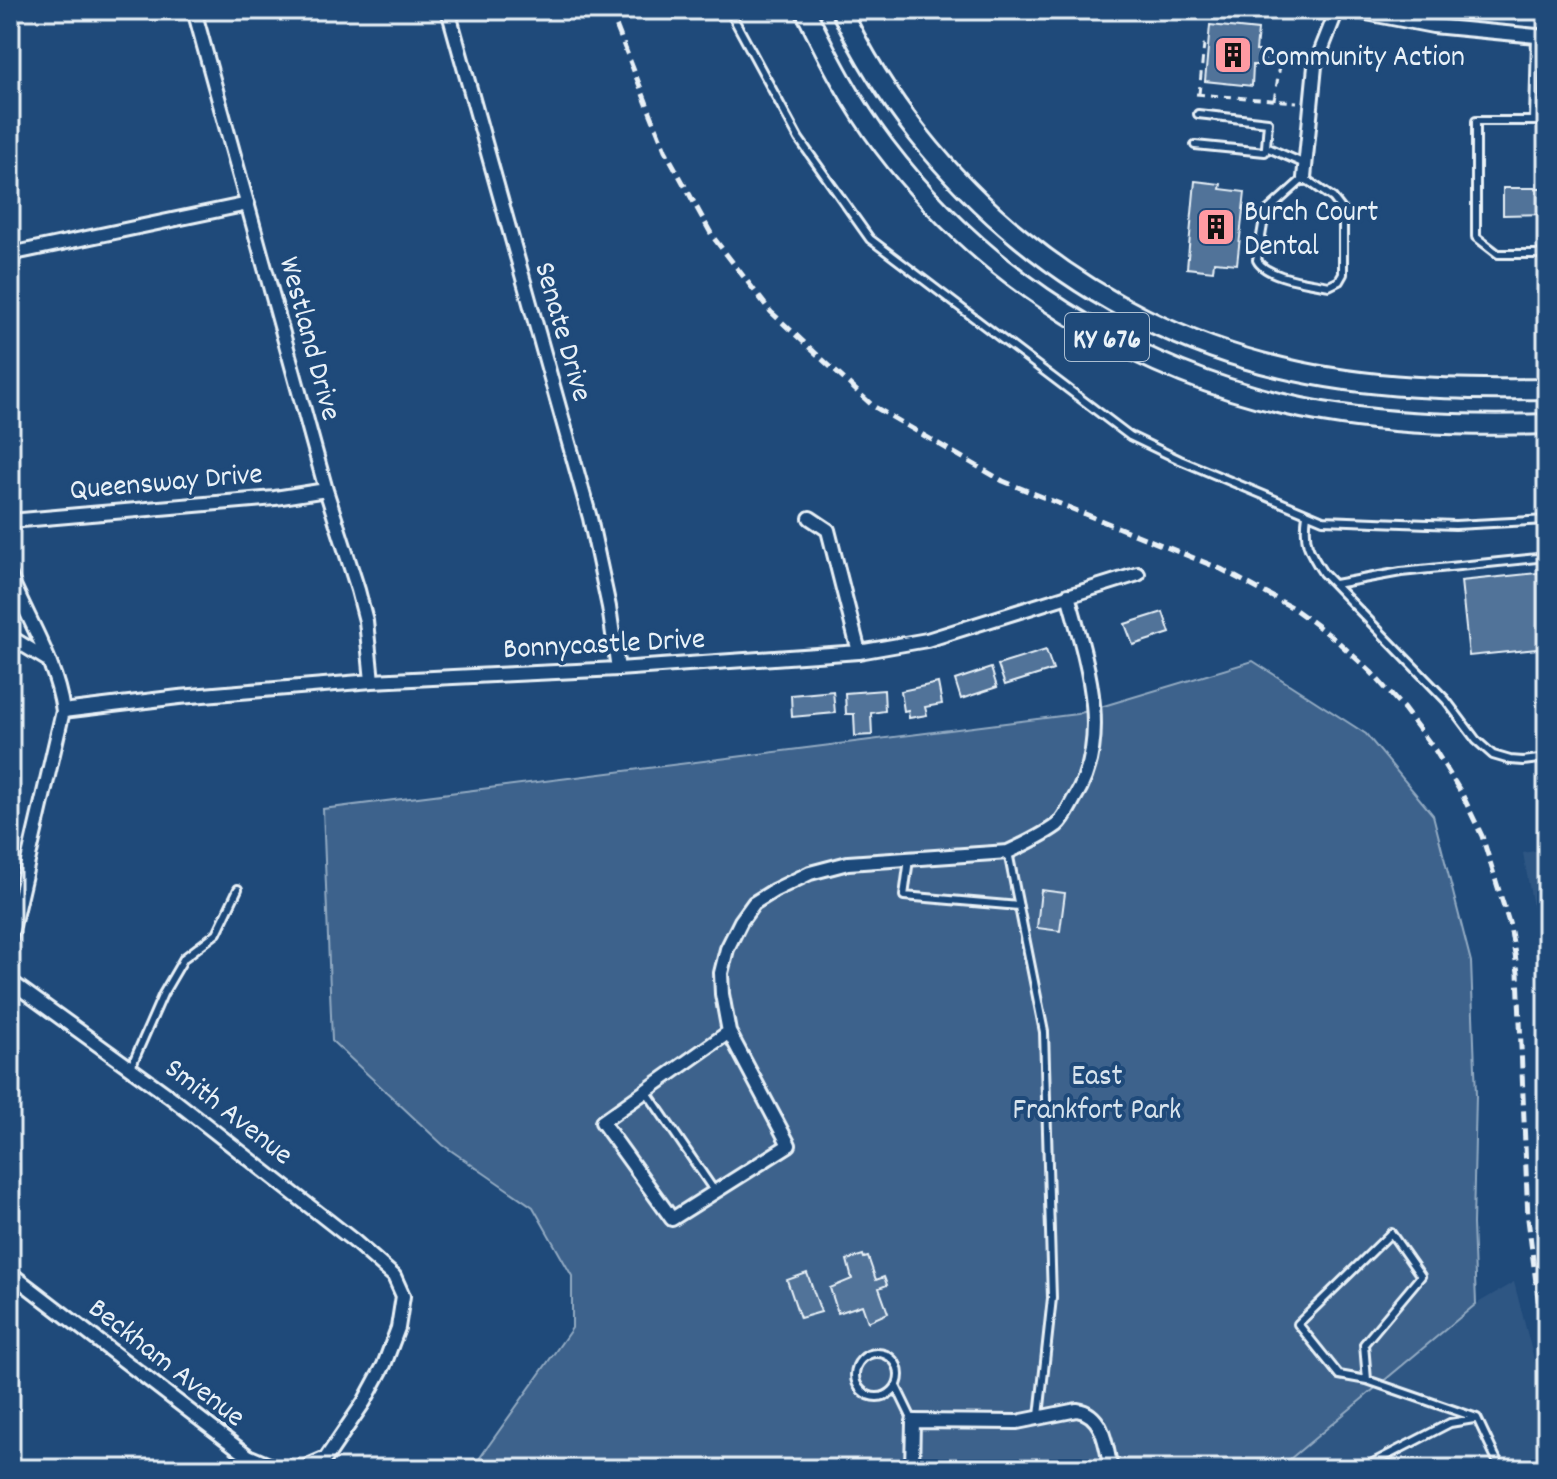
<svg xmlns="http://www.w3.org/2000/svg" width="1557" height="1479" viewBox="0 0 1557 1479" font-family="Dekko,sans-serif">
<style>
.built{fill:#2e5683}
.green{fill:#3c628c;stroke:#92aac2;stroke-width:2}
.building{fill:#517399;stroke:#e8f1f8;stroke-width:2}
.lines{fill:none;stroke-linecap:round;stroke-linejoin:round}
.lane-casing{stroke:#e8f1f8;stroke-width:12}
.street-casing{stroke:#e8f1f8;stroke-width:18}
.primary-casing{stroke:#e8f1f8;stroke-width:24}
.path{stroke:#e8f1f8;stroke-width:3;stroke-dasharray:8 6;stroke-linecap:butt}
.lane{stroke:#1f4a7a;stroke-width:6}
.street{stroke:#1f4a7a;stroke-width:12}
.primary{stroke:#1f4a7a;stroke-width:18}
.rail{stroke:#e8f1f8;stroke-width:5;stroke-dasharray:12 6;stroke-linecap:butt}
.labels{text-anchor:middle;stroke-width:8;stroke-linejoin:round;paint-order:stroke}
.shield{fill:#1f4a7a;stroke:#acbfd2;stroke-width:2}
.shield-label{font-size:28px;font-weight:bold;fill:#e8f1f8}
.poi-label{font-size:30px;fill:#e8f1f8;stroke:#1f4a7a;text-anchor:start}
.street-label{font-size:30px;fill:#e8f1f8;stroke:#1f4a7a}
.park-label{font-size:30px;fill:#d7e3ed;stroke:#1f4a7a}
</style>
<rect width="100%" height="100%" fill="#1f4a7a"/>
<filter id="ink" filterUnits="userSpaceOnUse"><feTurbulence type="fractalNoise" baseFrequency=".0125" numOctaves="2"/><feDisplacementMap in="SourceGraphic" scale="16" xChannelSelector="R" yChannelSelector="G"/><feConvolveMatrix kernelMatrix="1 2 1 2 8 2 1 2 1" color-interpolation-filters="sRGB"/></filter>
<g filter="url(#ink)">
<path class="built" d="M1547,849V983L1523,853Z
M1514,1282L1547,1410V1469H1278L1476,1304Z"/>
<path class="green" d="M1253,661L1366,734L1433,815L1471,962L1476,1095L1473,1224L1476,1304L1278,1469H472L572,1328V1276L533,1207L443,1145L332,1041L323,809L1077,714Z"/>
<path class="building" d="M1210,25L1258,30L1256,51H1259L1258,65H1253L1252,86L1205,81Z
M1195,181L1221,184L1220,189L1245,192L1237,264L1214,262L1213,271L1187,268Z
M1503,188H1547V214L1503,215Z
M1547,572V648L1469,656L1461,581Z
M1163,612L1170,633L1133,645L1125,624Z
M1046,650L1053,670L1005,685L998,665Z
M991,668L997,687L961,699L955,680Z
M938,683L942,704L925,707L927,715L909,718L908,710L904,711L901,691Z
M884,690L885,711L871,713L872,735L855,736L854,714H846L845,693Z
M833,691L835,713L792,717L791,695Z
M1041,890L1065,893L1060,931L1037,928Z
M863,1255L864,1258L868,1257L876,1280L884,1277L887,1285L879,1288L888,1313L868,1322L862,1305L838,1313L830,1288L852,1279L847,1260Z
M807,1273L821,1312L800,1318L787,1280Z"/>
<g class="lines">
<defs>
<path id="lane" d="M729,10L799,139L870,239L1130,436L1180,460L1323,520L1455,525L1547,520
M1536,36L1534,121H1476V237L1498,254H1547
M1198,114L1268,122L1266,147L1305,164
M1534,121H1547
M1195,145L1265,152L1266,147
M1304,178L1333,198L1343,211V274L1339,281L1329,286C1310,282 1266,278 1257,260L1265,213Z
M1307,514C1303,542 1308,550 1323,573L1446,700L1476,740L1493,755L1510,760L1523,761L1547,758
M1335,584L1401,572L1547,557
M1008,852L1044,1032L1052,1298L1039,1416
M909,859L904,896L1019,906
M131,1067L163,994L184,958L217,933L238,889
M646,1091L715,1192
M855 1375a22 22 0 1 1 44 0a22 22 0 1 1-44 0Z
M1367,1380L1364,1344L1421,1276L1391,1233L1298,1324L1339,1375L1367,1380L1477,1418L1501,1469
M896,1386L913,1421
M1361,1469L1450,1423L1474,1419"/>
<path id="street" d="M194,10L326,490L358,590L366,621L372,681
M448,10L590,518L609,607L618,669
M1351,10L1433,26L1547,37
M1304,178L1315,66L1337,10
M10,254L248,204
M810,518L828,530L859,652
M10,521L275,498L326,490
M10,576C29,622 56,662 63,711L10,939
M10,637L48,660
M63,711L179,697L372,681L618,669L859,652L927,640L1138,574
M10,981L169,1096L354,1241L394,1276L403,1296L398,1328L384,1365L364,1402L326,1458L303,1468L274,1467L248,1456L10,1273
M729,1032L602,1122L672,1219L789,1145L729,1032L722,994L721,973L727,949L741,921L754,903L775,890L810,873L848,863L1008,852C1025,844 1042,836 1057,825C1064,819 1069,808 1074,799C1113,738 1086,659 1068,595
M912,1469L913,1421L1017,1422L1077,1410C1104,1414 1106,1447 1111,1469"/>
<path id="primary" d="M805,10C828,57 852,104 884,146C994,291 1161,389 1342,415C1410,425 1478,426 1547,424
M841,10C925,187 1090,324 1282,368C1369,389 1458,390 1547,389"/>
</defs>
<use href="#lane" class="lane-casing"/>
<use href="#street" class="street-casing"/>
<use href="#primary" class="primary-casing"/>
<path class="path" d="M1258,59L1281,60L1274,100
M1196,94L1297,102
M1199,94L1204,45H1208"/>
<use href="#lane" class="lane"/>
<use href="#street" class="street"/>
<use href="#primary" class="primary"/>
<path class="rail" d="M610,10L665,150L713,237L771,312L873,406L1003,481L1221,569L1293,608L1335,639L1371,672L1404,709L1435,750L1462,794L1482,836L1510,926L1518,972L1528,1219L1540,1314L1547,1345"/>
</g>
</g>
<defs>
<symbol id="building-square" viewBox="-11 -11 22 22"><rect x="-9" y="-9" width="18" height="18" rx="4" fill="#ff9aa2" stroke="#1f4a7a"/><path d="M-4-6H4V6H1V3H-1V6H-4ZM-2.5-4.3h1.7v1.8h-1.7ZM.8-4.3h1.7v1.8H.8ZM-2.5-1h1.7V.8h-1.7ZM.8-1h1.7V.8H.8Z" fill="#111"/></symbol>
</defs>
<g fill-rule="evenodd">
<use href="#building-square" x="1211" y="33" width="44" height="44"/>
<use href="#building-square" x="1194" y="205" width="44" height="44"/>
</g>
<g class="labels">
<rect class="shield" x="1065" y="313" width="84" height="48" rx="6"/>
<g class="shield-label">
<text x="1107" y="347">KY 676</text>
</g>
<g class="poi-label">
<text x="1261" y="65">Community Action</text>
<text x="1244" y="220">Burch Court<tspan x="1244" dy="34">Dental</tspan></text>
</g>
<g class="street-label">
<text transform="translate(565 331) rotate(74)" y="10">Senate Drive</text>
<text transform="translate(312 338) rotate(75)" y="10">Westland Drive</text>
<text transform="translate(166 480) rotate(-5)" y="10">Queensway Drive</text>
<text transform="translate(604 642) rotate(-3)" y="10">Bonnycastle Drive</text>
<text transform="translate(230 1110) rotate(38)" y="10">Smith Avenue</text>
<text transform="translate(168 1361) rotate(38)" y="10">Beckham Avenue</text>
</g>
<g class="park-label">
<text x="1097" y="1084">East<tspan x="1097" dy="34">Frankfort Park</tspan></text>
</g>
</g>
<rect width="1557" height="1479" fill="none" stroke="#1f4a7a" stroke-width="40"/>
<rect x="20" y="20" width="1517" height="1439" fill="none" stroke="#e8f1f8" stroke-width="3" filter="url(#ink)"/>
</svg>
